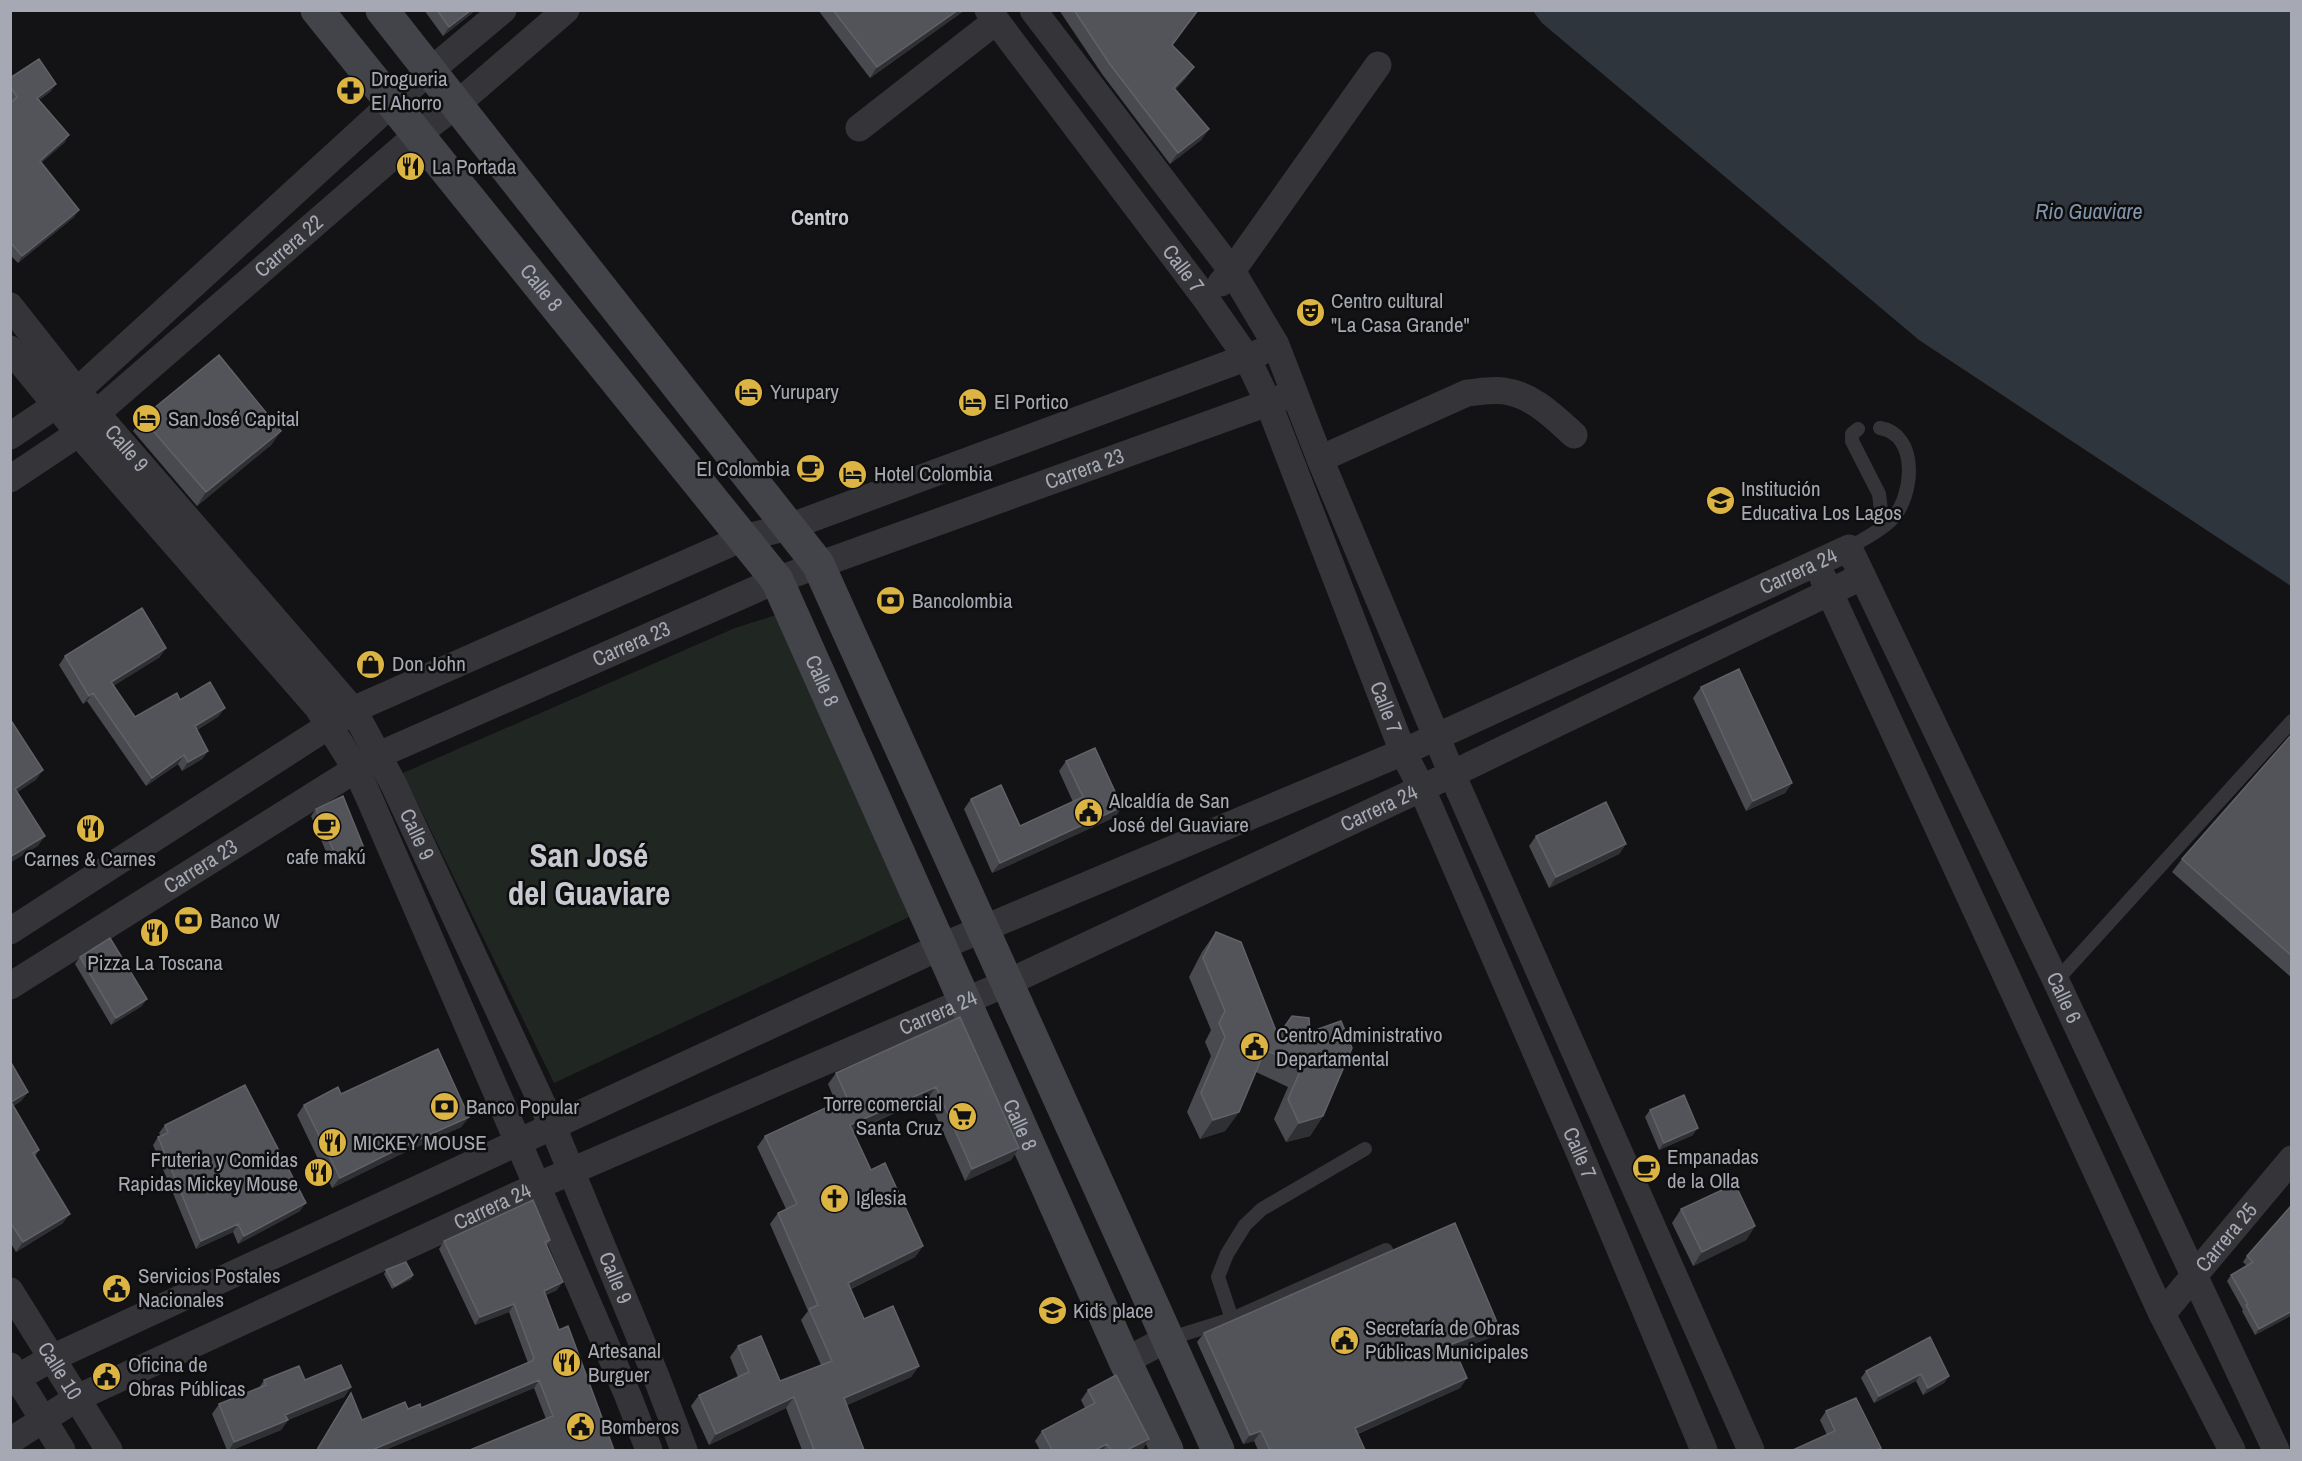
<svg xmlns="http://www.w3.org/2000/svg" width="2302" height="1461" viewBox="0 0 2302 1461" font-family="'Archivo Narrow',sans-serif">
<style>
.green{fill:#202621}
.water{fill:#2e353c}
.lines{fill:none;stroke-linecap:round;stroke-linejoin:round}
.service{stroke:#353539;stroke-width:14}
.minor{stroke:#353539;stroke-width:27}
.secondary{stroke:#434449;stroke-width:33}
.wall{fill:#494a4f}
.shaded-wall{fill:#2f3033}
.building{fill:#535459;stroke:#606267;stroke-width:1.5}
.labels{text-anchor:middle;stroke-width:5;stroke-linejoin:round;paint-order:stroke}
.poi-label{font-size:21px;fill:#a6a9b3;stroke:#0e0e0f;text-anchor:start}
.street-label{font-size:21px;fill:#a6a9b3;stroke:#0e0e0f}
.water-label{font-size:22px;font-style:italic;fill:#8194ab;stroke:#0e0e0f}
.neighbourhood-label{font-size:22px;font-weight:bold;fill:#c7c9d0;stroke:#0e0e0f}
.town-label{font-size:33px;font-weight:bold;fill:#c7c9d0;stroke:#0e0e0f}
</style>
<rect width="100%" height="100%" fill="#131315"/>
<path class="green" d="M779,614L909,917L554,1083L403,773L735,628Z"/>
<path class="water" d="M1533,11H2291V586L1919,340L1542,23Z"/>
<g class="lines">
<path class="service" d="M1858,429L1852,434V441L1879,494L1883,527
M1849,548C1863,539 1881,531 1892,519C1914,496 1919,434 1880,428
M2056,981L2292,721
M1232,1319L1386,1250
M1168,1339L1232,1319L1218,1277L1227,1254L1245,1225L1262,1209L1365,1149"/>
<g class="minor">
<path id="s1" d="M988,10L1206,299L1247,358L1268,402L1403,752L1421,787L1580,1154L1704,1450"/>
<path d="M1033,10L1232,271L1276,345L1320,459L1452,774L1751,1450"/>
<path d="M859,128L996,21"/>
<path d="M1221,283L1232,271L1378,65"/>
<path id="s2" d="M10,306L77,391L354,711L394,785L553,1127L657,1379L684,1450"/>
<path d="M10,349L87,443L318,708L356,769L370,800L628,1396L649,1450"/>
<path d="M10,436L77,391L392,103L503,10"/>
<path d="M1320,459L1467,393C1479,392 1492,389 1504,391C1533,395 1554,417 1574,435"/>
<path id="s3" d="M10,479L79,433L106,405L417,135L456,105L566,10"/>
<path d="M1823,578L2162,1314L2232,1450"/>
<path d="M10,931L330,725L366,704L743,538L789,527L1261,352"/>
<path id="s4" d="M10,986L356,769L390,750L777,580L1284,397"/>
<path id="s5" d="M10,1291L109,1450"/>
<path id="s6" d="M2162,1314L2292,1159"/>
<path d="M1125,1361L1167,1339"/>
<path d="M10,1366L62,1450"/>
<path id="s7" d="M10,1382L52,1358L940,947L1403,752L1849,548L2056,981L2276,1450"/>
<path id="s8" d="M10,1441L77,1398L537,1186L1007,983L1452,774L1861,577"/>
</g>
<g class="secondary">
<path id="s9" d="M317,10L777,580L1125,1361L1167,1450"/>
<path d="M382,10L818,564L1218,1450"/>
</g>
</g>
<path class="wall" d="M424,10H476L443,36Z
M818,10H965L870,78Z
M1059,10H1199L1172,45L1194,67L1186,78L1175,90L1209,129L1201,140L1170,164L1102,74Z
M10,78L51,91L39,100L65,142L41,163L74,217L18,263L10,255V103L11,102L10,101Z
M142,418L281,431L271,445L197,506L133,431Z
M65,656L160,657L113,686L135,717L180,700L219,716L197,730L208,751L202,759L182,771L178,764L146,786L87,701L83,704L59,665Z
M1701,687L1792,783L1785,793L1746,811L1693,698Z
M2292,734V978L2172,872L2182,859Z
M1066,761L1122,807L1115,817L992,873L964,809L971,799L1020,826L1073,802L1059,771Z
M316,809L359,855L332,866L311,816Z
M1536,836L1626,844L1619,854L1549,888L1529,846Z
M1216,932L1278,1036L1310,1032L1323,1116L1310,1136L1286,1142L1274,1119L1288,1087L1256,1072L1239,1112L1225,1131L1200,1139L1187,1112L1211,1056L1205,1042L1211,1030L1189,977L1202,952Z
M80,957L142,1006L111,1025L75,964Z
M960,1017L1019,1148L1011,1160L965,1181L928,1098L853,1132L871,1170L923,1246L915,1257L851,1289L864,1319L919,1366L911,1377L847,1405L864,1450H802L786,1408L709,1445L691,1406L699,1395L738,1377L730,1357L738,1346L780,1381L821,1365L801,1320L808,1311L770,1224L778,1213L786,1209L757,1147L765,1136L836,1103L828,1084L836,1073Z
M10,1061L28,1092L21,1101L13,1106L39,1150L35,1156L63,1223L16,1252L10,1242Z
M341,1094L469,1117L461,1127L397,1156L332,1188L297,1115L304,1105Z
M1650,1110L1693,1135L1659,1150L1645,1117Z
M165,1125L300,1211L238,1244L233,1232L196,1249L153,1145L158,1137L161,1136L159,1133Z
M1681,1209L1755,1226L1746,1240L1693,1266L1672,1223Z
M2292,1209V1315L2255,1335L2242,1311L2243,1310L2227,1281L2231,1275L2247,1266L2243,1262L2247,1256Z
M550,1240L547,1245L557,1290L546,1295L559,1330L614,1450L546,1419L534,1388L385,1450H316L351,1393L362,1420L408,1409L421,1408L528,1363L509,1312L475,1325L439,1249L444,1241Z
M386,1270L413,1275L411,1279L392,1289L384,1274Z
M1204,1333L1492,1337L1455,1351L1467,1378L1460,1388L1358,1434L1365,1450H1258L1254,1441L1243,1444L1197,1342Z
M1866,1371L1949,1376L1944,1383L1923,1395L1916,1381L1874,1403L1861,1378Z
M264,1380H305L351,1387L344,1397L288,1420L281,1430L232,1450H227L212,1414L219,1404L259,1388Z
M1088,1390L1149,1439L1142,1450H1040L1035,1441L1042,1431L1085,1408L1081,1400Z
M1826,1411L1881,1448L1879,1450H1793L1827,1435L1820,1420Z"/>
<path class="shaded-wall" d="M471,10H476L443,36L449,27Z
M958,10H965L870,78L877,67Z
M1194,67L1186,78L1166,99L1174,88Z
M56,84L51,91L32,105L37,98Z
M1209,129L1201,140L1170,164L1178,153Z
M69,135L65,142L35,168L40,161Z
M79,210L74,217L18,263L22,256Z
M281,431L271,445L197,506L206,492Z
M166,648L160,657L105,691L111,682Z
M93,693L87,701L83,704L89,696Z
M225,708L219,716L189,735L195,726Z
M208,751L202,759L182,771L188,762Z
M184,755L178,764L146,786L152,778Z
M43,770L36,780L10,797L15,789Z
M1792,783L1785,793L1746,811L1753,801Z
M1122,807L1115,817L992,873L1000,863Z
M45,836L38,846L10,863V857Z
M1626,844L1619,854L1549,888L1556,877Z
M364,848L359,855L332,866L337,859Z
M147,999L142,1006L111,1025L116,1018Z
M936,1087L928,1098L842,1136L850,1125Z
M28,1092L21,1101L10,1108L11,1102Z
M1239,1112L1225,1131L1200,1139L1213,1120Z
M1323,1116L1310,1136L1286,1142L1299,1123Z
M469,1117L461,1127L397,1156L332,1188L340,1178L404,1146Z
M1698,1128L1693,1135L1659,1150L1664,1143Z
M1019,1148L1011,1160L965,1181L972,1169Z
M306,1203L300,1211L238,1244L244,1236Z
M70,1214L63,1223L16,1252L23,1242Z
M238,1224L233,1232L196,1249L201,1241Z
M1755,1226L1746,1240L1693,1266L1702,1252Z
M923,1246L915,1257L840,1294L848,1283Z
M413,1275L411,1279L392,1289L395,1286Z
M563,1282L557,1290L539,1298L544,1291Z
M514,1304L509,1312L475,1325L480,1317Z
M2292,1311V1315L2255,1335L2259,1329Z
M1499,1327L1492,1337L1445,1354L1452,1344Z
M919,1366L911,1377L836,1410L844,1398Z
M1921,1374L1916,1381L1874,1403L1879,1396Z
M1949,1376L1944,1383L1923,1395L1928,1388Z
M1467,1378L1460,1388L1348,1438L1355,1428Z
M539,1380L534,1388L385,1450H372Z
M351,1387L344,1397L288,1420L281,1430L232,1450H229L234,1442L285,1415Z
M794,1397L786,1408L709,1445L716,1434Z
M1261,1431L1254,1441L1243,1444L1250,1435Z
M1149,1439L1142,1450H1127Z
M1107,1444L1103,1450H1095Z"/>
<path class="building" d="M437,10H471L449,27Z
M833,10H958L877,67Z
M1074,10H1198L1172,45L1194,67L1174,88L1209,129L1178,153L1109,63Z
M39,59L56,84L37,98L69,135L40,161L79,210L22,256L10,242V103L17,97L10,86V78Z
M219,355L281,431L206,492L142,418Z
M142,608L166,648L111,682L135,717L177,693L180,700L210,682L225,708L195,726L208,751L188,762L184,755L152,778L93,693L89,696L65,656Z
M1739,669L1792,783L1753,801L1701,687Z
M10,719L43,770L15,789L45,836L10,857Z
M2292,734V956L2182,859Z
M1095,748L1122,807L1000,863L971,799L1001,785L1020,826L1083,797L1066,761Z
M343,796L364,848L337,859L316,809Z
M1606,802L1626,844L1556,877L1536,836Z
M1216,932L1241,942L1278,1036L1292,1016L1309,1018L1310,1032L1341,1021L1352,1048L1323,1116L1299,1123L1288,1099L1302,1067L1265,1050L1239,1112L1213,1120L1201,1093L1225,1037L1219,1023L1225,1011L1203,958Z
M110,938L147,999L116,1018L80,957Z
M960,1017L1019,1148L972,1169L936,1087L850,1125L871,1170L885,1163L923,1246L848,1283L864,1319L893,1306L919,1366L844,1398L864,1450H814L794,1397L716,1434L699,1395L749,1372L738,1346L761,1336L780,1381L832,1361L809,1309L818,1305L778,1213L797,1204L765,1136L847,1098L836,1073Z
M438,1049L469,1117L404,1146L340,1178L304,1105L338,1087L341,1094Z
M10,1061L28,1092L11,1102L39,1150L33,1153L70,1214L23,1242L10,1222Z
M245,1085L306,1203L244,1236L238,1224L201,1241L158,1137L168,1133L165,1125Z
M1684,1095L1698,1128L1664,1143L1650,1110Z
M1735,1184L1755,1226L1702,1252L1681,1209Z
M533,1200L550,1240L545,1242L563,1282L544,1291L559,1330L568,1326L614,1450H470L553,1416L539,1380L372,1450H319L318,1448L351,1393L362,1420L405,1402L408,1409L420,1404L421,1408L532,1361L534,1358L514,1304L480,1317L444,1241Z
M2290,1207L2292,1209V1250L2290,1252L2292,1254V1311L2259,1329L2246,1305L2248,1304L2231,1275L2253,1262L2247,1256Z
M1455,1223L1499,1327L1452,1344L1467,1378L1355,1428L1365,1450H1270L1261,1431L1250,1435L1204,1333Z
M406,1262L413,1275L395,1286L386,1270Z
M1930,1337L1949,1376L1928,1388L1921,1374L1879,1396L1866,1371Z
M341,1365L351,1387L285,1415L288,1420L234,1442L219,1404L266,1385L264,1380L299,1366L305,1380Z
M1116,1375L1149,1439L1127,1450H1111L1107,1444L1095,1450H1052L1042,1431L1095,1403L1088,1390Z
M1856,1398L1881,1448L1876,1450H1793L1835,1431L1826,1411Z"/>
<defs>
<symbol id="pharmacy-disc" viewBox="-11 -11 22 22"><circle r="9.5" fill="#dcb443" stroke="#0e0e0f"/><path d="M-2-6h4v4h4v4h-4v4h-4v-4h-4v-4h4Z" fill="#111"/></symbol>
<symbol id="restaurant-disc" viewBox="-11 -11 22 22"><circle r="9.5" fill="#dcb443" stroke="#0e0e0f"/><path d="M-5-6h1v4h1v-4h1v4h1v-4h1v5L-1.5 .5V6h-2V.5L-5-1ZM5-6V6H3V1.5H1.5Q1.5-4 5-6Z" fill="#111"/></symbol>
<symbol id="theatre-disc" viewBox="-11 -11 22 22"><circle r="9.5" fill="#dcb443" stroke="#0e0e0f"/><path d="M-5-5.5Q0-4 5-5.5V0Q5 5 0 6Q-5 5-5 0ZM-3.3-2.5H-1v1.5H-3.3ZM1-2.5H3.3v1.5H1ZM-2.8 1Q0 5.5 2.8 1Z" fill="#111"/></symbol>
<symbol id="hotel-disc" viewBox="-11 -11 22 22"><circle r="9.5" fill="#dcb443" stroke="#0e0e0f"/><path d="M-6-4.5h1.5V1H6V5H4.5V3h-9V5H-6ZM-4 0a1.8 1.8 0 1 1 3.6 0ZM.5 0V-2.5h3Q6-2.5 6 0Z" fill="#111"/></symbol>
<symbol id="cafe-disc" viewBox="-11 -11 22 22"><circle r="9.5" fill="#dcb443" stroke="#0e0e0f"/><path d="M-5.5-4.5H6V0H3Q3 3.5 0 3.5H-2.5Q-5.5 3.5-5.5 0ZM3-3.2v2h1.7v-2ZM-6 4.5H4V6H-6Z" fill="#111"/></symbol>
<symbol id="school-disc" viewBox="-11 -11 22 22"><circle r="9.5" fill="#dcb443" stroke="#0e0e0f"/><path d="M0-5L7-2L0 1L-7-2ZM-4 1L0 2.5L4 1V4Q0 6-4 4Z" fill="#111"/></symbol>
<symbol id="bank-disc" viewBox="-11 -11 22 22"><circle r="9.5" fill="#dcb443" stroke="#0e0e0f"/><path d="M-6-4H6V4H-6ZM0-2.3a2.3 2.3 0 1 0 0 4.6a2.3 2.3 0 1 0 0-4.6Z" fill="#111"/></symbol>
<symbol id="shop-disc" viewBox="-11 -11 22 22"><circle r="9.5" fill="#dcb443" stroke="#0e0e0f"/><path d="M-5-2.5h2.3a2.7 3.5 0 0 1 5.4 0H5L5.5 6h-11ZM-1.5-2.5h3a1.5 2.3 0 0 0-3 0Z" fill="#111"/></symbol>
<symbol id="civic-disc" viewBox="-11 -11 22 22"><circle r="9.5" fill="#dcb443" stroke="#0e0e0f"/><path d="M-.6-6.5H3V-4.5H.6V-3L4-1V1h2V6H-6V1h2V-1L-.6-3ZM-1.2 2.5V6h2.4V2.5Z" fill="#111"/></symbol>
<symbol id="supermarket-disc" viewBox="-11 -11 22 22"><circle r="9.5" fill="#dcb443" stroke="#0e0e0f"/><path d="M-6-5.5h2.5l.6 2H6L4.5 2H-2.5L-4.4-4H-6ZM-1.5 3.2a1.3 1.3 0 1 0 .1 0ZM3 3.2a1.3 1.3 0 1 0 .1 0Z" fill="#111"/></symbol>
<symbol id="church-disc" viewBox="-11 -11 22 22"><circle r="9.5" fill="#dcb443" stroke="#0e0e0f"/><path d="M-1.2-6h2.4v3.5h3.3v2.4h-3.3V6h-2.4V-.1h-3.3v-2.4h3.3Z" fill="#111"/></symbol>
</defs>
<g fill-rule="evenodd">
<use href="#pharmacy-disc" x="334" y="74" width="33" height="33"/>
<use href="#restaurant-disc" x="394" y="150" width="33" height="33"/>
<use href="#theatre-disc" x="1294" y="296" width="33" height="33"/>
<use href="#hotel-disc" x="732" y="376" width="33" height="33"/>
<use href="#hotel-disc" x="956" y="386" width="33" height="33"/>
<use href="#hotel-disc" x="130" y="402" width="33" height="33"/>
<use href="#cafe-disc" x="794" y="452" width="33" height="33"/>
<use href="#hotel-disc" x="836" y="458" width="33" height="33"/>
<use href="#school-disc" x="1704" y="484" width="33" height="33"/>
<use href="#bank-disc" x="874" y="584" width="33" height="33"/>
<use href="#shop-disc" x="354" y="648" width="33" height="33"/>
<use href="#civic-disc" x="1072" y="796" width="33" height="33"/>
<use href="#cafe-disc" x="310" y="810" width="33" height="33"/>
<use href="#restaurant-disc" x="74" y="812" width="33" height="33"/>
<use href="#bank-disc" x="172" y="904" width="33" height="33"/>
<use href="#restaurant-disc" x="138" y="916" width="33" height="33"/>
<use href="#civic-disc" x="1238" y="1030" width="33" height="33"/>
<use href="#bank-disc" x="428" y="1090" width="33" height="33"/>
<use href="#supermarket-disc" x="946" y="1100" width="33" height="33"/>
<use href="#restaurant-disc" x="316" y="1126" width="33" height="33"/>
<use href="#cafe-disc" x="1630" y="1152" width="33" height="33"/>
<use href="#restaurant-disc" x="302" y="1156" width="33" height="33"/>
<use href="#church-disc" x="818" y="1182" width="33" height="33"/>
<use href="#civic-disc" x="100" y="1272" width="33" height="33"/>
<use href="#school-disc" x="1036" y="1294" width="33" height="33"/>
<use href="#civic-disc" x="1328" y="1324" width="33" height="33"/>
<use href="#restaurant-disc" x="550" y="1346" width="33" height="33"/>
<use href="#civic-disc" x="90" y="1360" width="33" height="33"/>
<use href="#civic-disc" x="564" y="1410" width="33" height="33"/>
</g>
<g class="labels">
<g class="poi-label">
<text x="371" y="86">Drogueria<tspan x="371" dy="24">El Ahorro</tspan></text>
<text x="432" y="174">La Portada</text>
<text x="1331" y="308">Centro cultural<tspan x="1331" dy="24">"La Casa Grande"</tspan></text>
<text x="770" y="399">Yurupary</text>
<text x="994" y="409">El Portico</text>
<text x="168" y="426">San José Capital</text>
<text x="790" y="476" text-anchor="end">El Colombia</text>
<text x="874" y="481">Hotel Colombia</text>
<text x="1741" y="496">Institución<tspan x="1741" dy="24">Educativa Los Lagos</tspan></text>
<text x="912" y="608">Bancolombia</text>
<text x="392" y="671">Don John</text>
<text x="1109" y="808">Alcaldía de San<tspan x="1109" dy="24">José del Guaviare</tspan></text>
<text x="326" y="864" text-anchor="middle">cafe makú</text>
<text x="90" y="866" text-anchor="middle">Carnes &amp; Carnes</text>
<text x="210" y="928">Banco W</text>
<text x="155" y="970" text-anchor="middle">Pizza La Toscana</text>
<text x="1276" y="1042">Centro Administrativo<tspan x="1276" dy="24">Departamental</tspan></text>
<text x="942" y="1111" text-anchor="end">Torre comercial<tspan x="942" dy="24">Santa Cruz</tspan></text>
<text x="466" y="1114">Banco Popular</text>
<text x="353" y="1150">MICKEY MOUSE</text>
<text x="1667" y="1164">Empanadas<tspan x="1667" dy="24">de la Olla</tspan></text>
<text x="298" y="1167" text-anchor="end">Fruteria y Comidas<tspan x="298" dy="24">Rapidas Mickey Mouse</tspan></text>
<text x="856" y="1205">Iglesia</text>
<text x="138" y="1283">Servicios Postales<tspan x="138" dy="24">Nacionales</tspan></text>
<text x="1073" y="1318">Kid´s place</text>
<text x="1365" y="1335">Secretaría de Obras<tspan x="1365" dy="24">Públicas Municipales</tspan></text>
<text x="588" y="1358">Artesanal<tspan x="588" dy="24">Burguer</tspan></text>
<text x="128" y="1372">Oficina de<tspan x="128" dy="24">Obras Públicas</tspan></text>
<text x="601" y="1434">Bomberos</text>
</g>
<g class="street-label">
<text dy="7" stroke="none"><textPath href="#s3" startOffset="364">Carrera 22</textPath></text>
<text dy="7" stroke="none"><textPath href="#s1" startOffset="324">Calle 7</textPath></text>
<text dy="7" stroke="none"><textPath href="#s9" startOffset="357">Calle 8</textPath></text>
<text dy="7" stroke="none"><textPath href="#s2" startOffset="184">Calle 9</textPath></text>
<text dy="7" stroke="none"><textPath href="#s4" startOffset="1197">Carrera 23</textPath></text>
<text dy="7" stroke="none"><textPath href="#s7" startOffset="1964">Carrera 24</textPath></text>
<text dy="7" stroke="none"><textPath href="#s4" startOffset="711">Carrera 23</textPath></text>
<text dy="7" stroke="none"><textPath href="#s9" startOffset="843">Calle 8</textPath></text>
<text dy="7" stroke="none"><textPath href="#s1" startOffset="810">Calle 7</textPath></text>
<text dy="7" stroke="none"><textPath href="#s8" startOffset="1509">Carrera 24</textPath></text>
<text dy="7" stroke="none"><textPath href="#s2" startOffset="670">Calle 9</textPath></text>
<text dy="7" stroke="none"><textPath href="#s4" startOffset="225">Carrera 23</textPath></text>
<text dy="7" stroke="none"><textPath href="#s7" startOffset="2518">Calle 6</textPath></text>
<text dy="7" stroke="none"><textPath href="#s8" startOffset="1023">Carrera 24</textPath></text>
<text dy="7" stroke="none"><textPath href="#s9" startOffset="1329">Calle 8</textPath></text>
<text dy="7" stroke="none"><textPath href="#s1" startOffset="1296">Calle 7</textPath></text>
<text dy="7" stroke="none"><textPath href="#s8" startOffset="537">Carrera 24</textPath></text>
<text dy="7" stroke="none"><textPath href="#s6" startOffset="100">Carrera 25</textPath></text>
<text dy="7" stroke="none"><textPath href="#s2" startOffset="1156">Calle 9</textPath></text>
<text dy="7" stroke="none"><textPath href="#s5" startOffset="94">Calle 10</textPath></text>
</g>
<g class="water-label">
<text x="2089" y="219">Rio Guaviare</text>
</g>
<g class="neighbourhood-label">
<text x="820" y="225">Centro</text>
</g>
<g class="town-label">
<text x="589" y="867">San José<tspan x="589" dy="38">del Guaviare</tspan></text>
</g>
</g>
<rect width="2302" height="1461" fill="none" stroke="#a6a9b3" stroke-width="24"/>
</svg>
